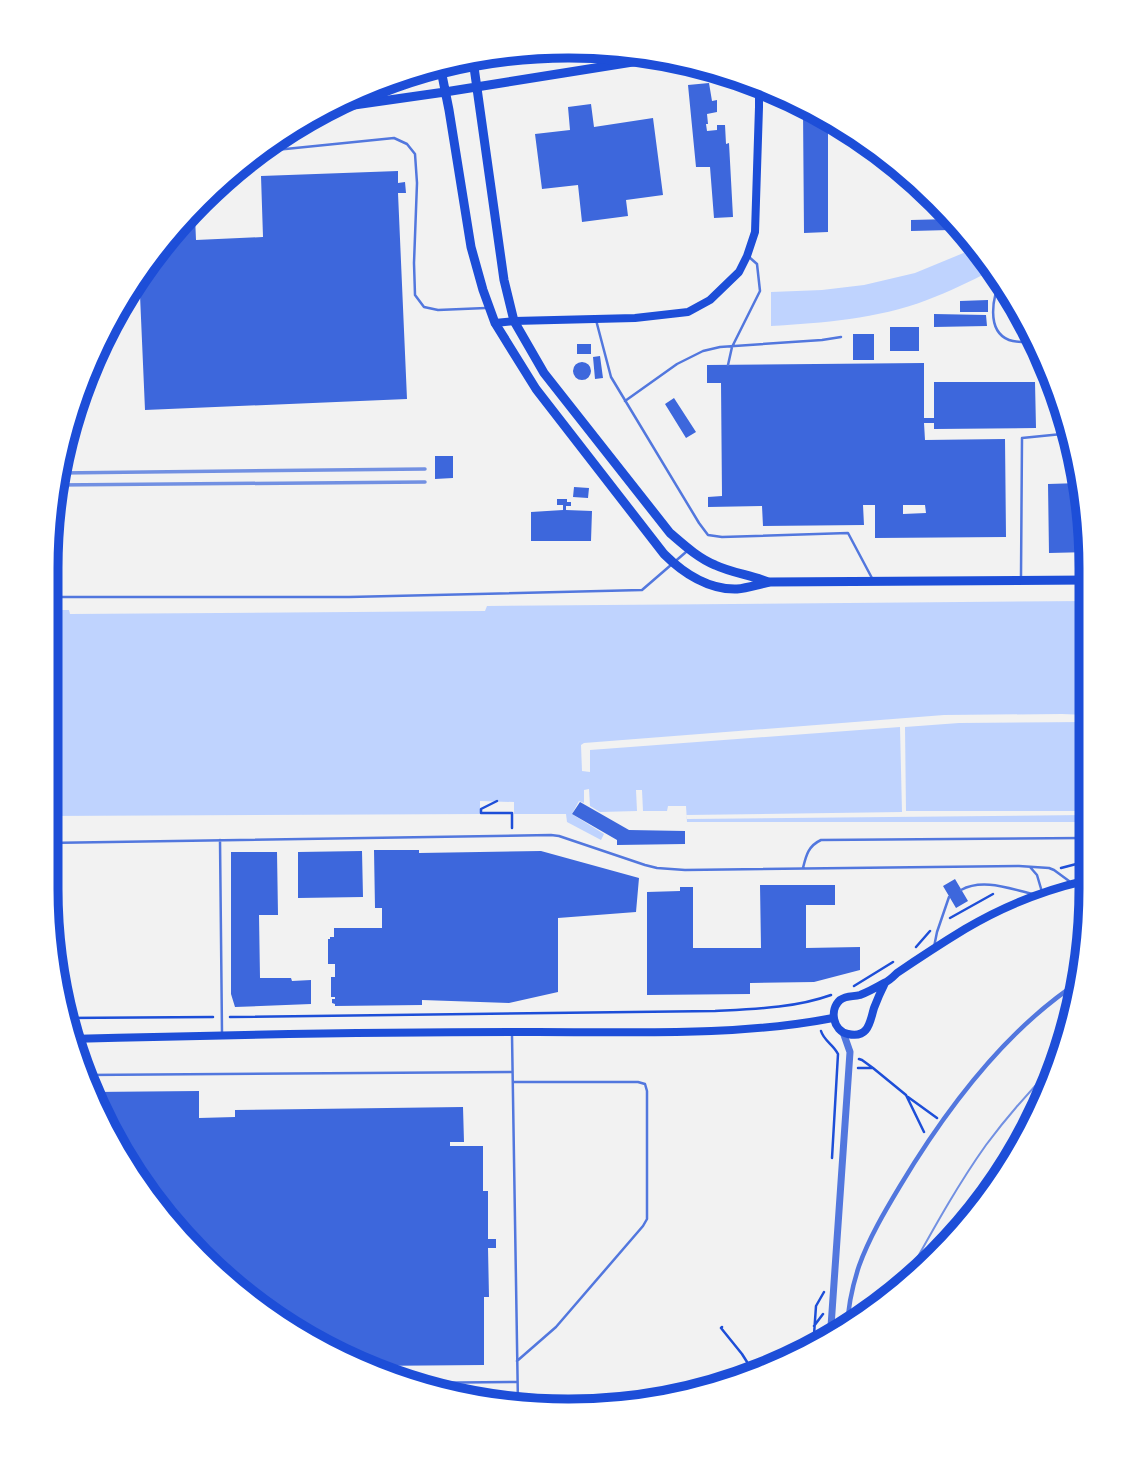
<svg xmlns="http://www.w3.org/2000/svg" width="1137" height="1457" viewBox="0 0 1137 1457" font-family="Manrope,sans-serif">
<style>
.water{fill:#bfd3fe}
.pier{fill:#f2f2f2}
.building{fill:#3d67dc;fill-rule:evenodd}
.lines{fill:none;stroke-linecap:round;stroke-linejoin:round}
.path{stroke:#1d4ed8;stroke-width:2.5}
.service{stroke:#5277de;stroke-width:2.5}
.pedestrian{stroke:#5277de;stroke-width:4.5}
.tertiary{stroke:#5277de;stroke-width:7}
.secondary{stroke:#1d4ed8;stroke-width:8}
.primary{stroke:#1d4ed8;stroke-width:9}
.tram{stroke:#7290e2;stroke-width:2}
.rail{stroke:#7290e2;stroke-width:3.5}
.rim{fill:none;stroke:#1d4ed8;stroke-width:9}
</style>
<rect width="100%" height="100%" fill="#f2f2f2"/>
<path class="water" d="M978,247L991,265V271C970,281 949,292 927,300C877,319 823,323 771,326V292L822,290L864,285L915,273Z
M1089,601L1085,822H687L686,806H668L667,811H643L642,790H636L637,811L600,812L590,806L589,789L584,790V803L579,801L572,814L604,834L601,840L567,822L566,814H514V802L480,801V814L46,816V610H69L70,614L485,611L487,606Z"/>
<path class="pier" d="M1062,714L1087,715V722L959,723L905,727L906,811H1085V815L687,819L686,815L902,812L900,727L590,750V772L582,771L581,745L584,743L944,715Z"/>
<path class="building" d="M709,83L712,101L717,100V112L707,114L708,124H706L707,131L717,130V125H725L726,144L729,143L733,217L714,218L710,167H696L688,85Z
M591,104L594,127L653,118L663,195L626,200L628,216L582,222L578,185L542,189L535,134L570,130L568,107Z
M803,110H817L828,117V232L804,233Z
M398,171V183L405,182L406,193H398L407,399L145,410L140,295L129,297L154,250L185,217L195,216L196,240L263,237L261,176Z
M950,219V230L911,231V220Z
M988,300V312H960V301Z
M934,314L986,315L987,326L934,327Z
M890,327H919V351H890Z
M853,334H874V360H853Z
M577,344H591V354H577Z
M600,356L603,378L595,379L593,357Z
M573 371a9 9 0 1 1 18 0a9 9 0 1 1-18 0Z
M924,363V418H934V382H1035L1036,428L934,429V423H924L925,440L1005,439L1006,537L875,538V505H863L864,525L763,526L762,506L708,507V497L722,496L721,383H707V365ZM903,505H925L926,513L903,514Z
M674,398L696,432L686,438L665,404Z
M435,456H453V478L435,479Z
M1080,483L1090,534V552L1049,553L1048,484Z
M574,487L589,488L588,498L573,497Z
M557,499H567V502H571V506H566V510L592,511L591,541H531V512L563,510V505H557Z
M580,802L629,830L685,831V844L617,845V840L572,814Z
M374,850H419V853L541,851L639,878L636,912L558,918V992L509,1003L422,1000V1005L335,1006V1004L332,1003V999H335V997H331V977H335V964H328V939H330V937H334V928H382V908H375Z
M362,851L363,897L298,898V852Z
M231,852H277L278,915H259L260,978H291L292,981L311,980V1004L235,1007L231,994Z
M955,879L968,901L956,908L943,886Z
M760,885H835V905H806V948L860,947V970L814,982L750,983V994L647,995V892L680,891V887H693V948H761Z
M199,1091V1118L235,1117V1110L463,1107L464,1142H450V1146H483V1191H488V1239H496V1248H488L489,1297H484V1365L365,1366L307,1342L199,1259L116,1150L92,1092Z"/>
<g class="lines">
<path class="path" d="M777,91V95H789
M497,801L481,809V813H512V828
M1061,868L1084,862
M950,918L993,894
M916,947L930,931
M854,986L893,962
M230,1017L715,1011C754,1009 795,1008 831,995
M63,1018L213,1017
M821,1031C824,1041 833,1044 838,1054L832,1158
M859,1059L862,1060L873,1068
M858,1068H873L906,1095L924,1132
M908,1097L937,1118
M814,1326L823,1314
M722,1327L721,1328L742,1354L754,1373
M813,1349L816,1306L824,1292"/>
<path class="service" d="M256,152L394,138L407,144L415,154L417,183L414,263L415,295L424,307L438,310L486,308
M1002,280C992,296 986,331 1009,340C1017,343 1029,342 1037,342
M596,320L611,377L699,523L708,535L722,537L848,533L873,580
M728,365L732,347L760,291L757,264L749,257
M625,401L677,364L703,351L720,347L822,340L841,337
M1062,434L1071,435
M1021,576L1022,438L1062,434L1063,399
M46,597H349L642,590L686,552
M220,840L222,1033
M46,843L551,835L559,836L645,865L657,868L685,870L1019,866L1049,868L1054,870L1069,881
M1030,867L1037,875L1042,892
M803,868C806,856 808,846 821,840L1084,838
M961,890C983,878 1010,889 1033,894
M934,947L937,932L949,897
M512,1035L518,1405
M85,1075L512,1072
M513,1082H638L645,1084L647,1091V1219L643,1226L556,1327L517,1361
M407,1383L517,1382"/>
<path class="pedestrian" d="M847,1329C848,1307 852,1287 859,1266C869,1238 885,1211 900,1186C945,1111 1007,1028 1082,980"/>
<path class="tertiary" d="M830,1341L850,1052L843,1032"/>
<path class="secondary" d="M495,323L514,321L635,318L688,312L710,300L739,272L747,256L755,232L759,107V91L755,83
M885,983C881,991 877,1000 874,1008C870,1021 869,1039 848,1034C833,1031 829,1010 840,1000C847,995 853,997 860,995C868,992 877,987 884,983C889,981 893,977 897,973C919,958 942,943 965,929C1002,907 1041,891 1084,881
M69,1039C218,1035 367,1032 516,1032C621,1031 729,1038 833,1018"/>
<path class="primary" d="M473,60L504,280L514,321L544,373L670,533C684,545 698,558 715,565C732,573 751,575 768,582
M435,65L558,48
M440,65L449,110L471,247L483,290L495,323L536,389L664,554C683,573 709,590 737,589C748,588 759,584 770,582L1089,580
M319,110L445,92L664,57"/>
<path class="tram" d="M901,1287C928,1239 954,1190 986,1145C1009,1114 1034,1086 1060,1060"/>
<path class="rail" d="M59,473L425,469
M56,485L425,482"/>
</g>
<path d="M0 0H1137V1457H0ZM568 58H569A510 510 0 0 1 1079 568V889A510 510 0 0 1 569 1399H568A510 510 0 0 1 58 889V568A510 510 0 0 1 568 58Z" fill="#fff" fill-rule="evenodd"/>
<path class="rim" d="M568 58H569A510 510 0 0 1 1079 568V889A510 510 0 0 1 569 1399H568A510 510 0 0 1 58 889V568A510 510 0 0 1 568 58Z"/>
</svg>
